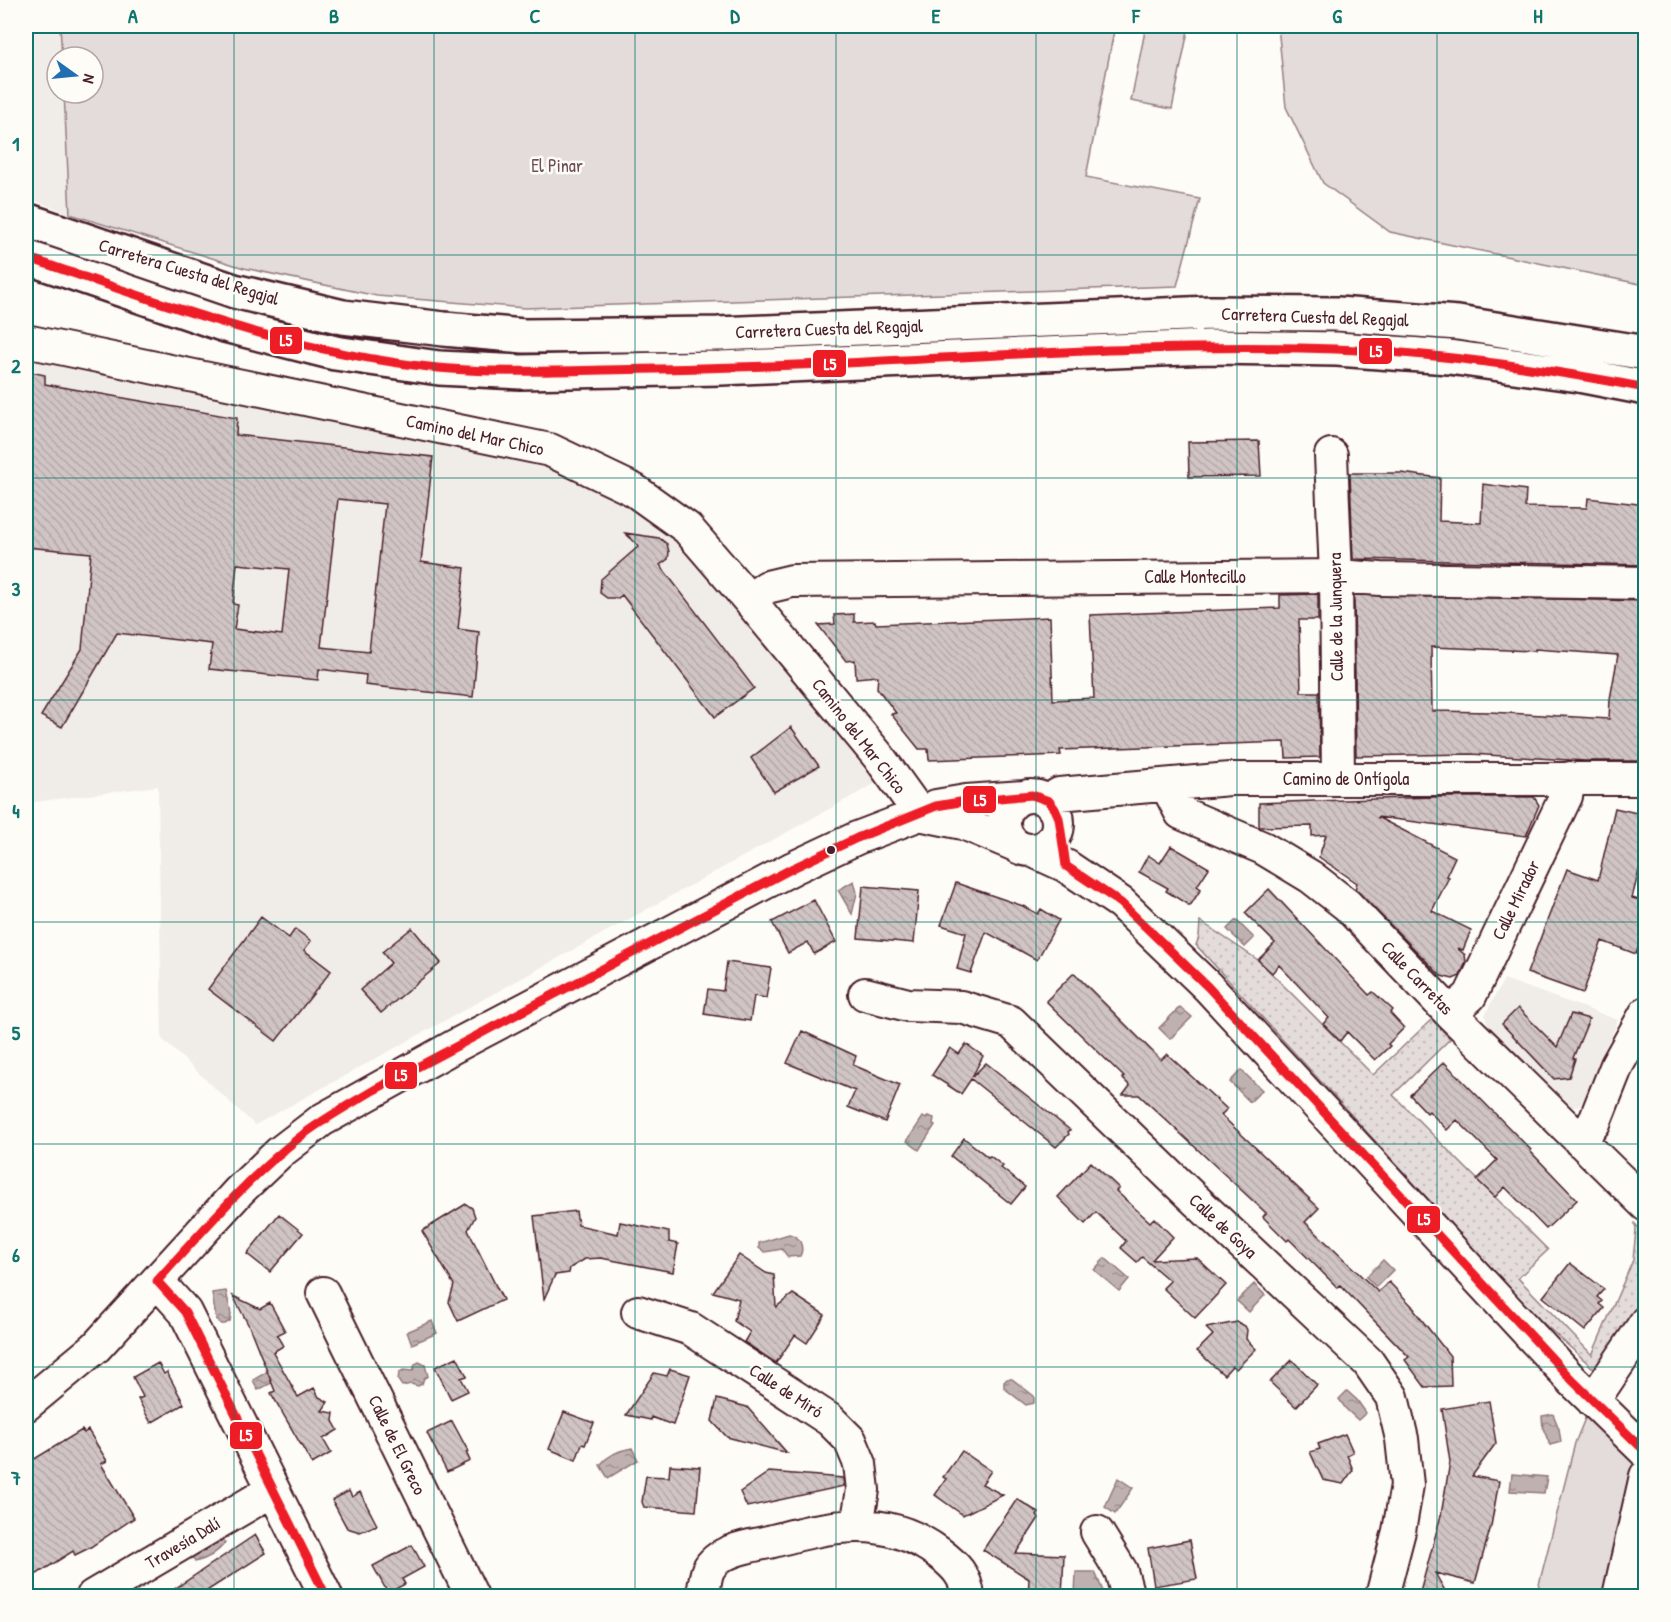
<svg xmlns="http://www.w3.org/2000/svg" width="1671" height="1622" viewBox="0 0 1671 1622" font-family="'Patrick Hand',sans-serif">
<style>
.built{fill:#f0ece8}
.park{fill:#e3dcda;stroke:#967e82;stroke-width:1.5}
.garden{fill:url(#garden-dots);stroke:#967e82;stroke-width:1.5}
.water{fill:url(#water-ripples);stroke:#91777b;stroke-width:1.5}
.building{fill:url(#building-back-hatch);stroke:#4a1f2b;stroke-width:1.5;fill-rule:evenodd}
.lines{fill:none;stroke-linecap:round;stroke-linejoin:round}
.minor-casing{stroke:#4a1f2b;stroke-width:36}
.major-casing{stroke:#4a1f2b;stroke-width:38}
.minor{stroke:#fdfcf7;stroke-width:32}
.major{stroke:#fdfcf7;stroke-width:33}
.bus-1-casing{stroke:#fdfcf7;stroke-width:14}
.bus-1{stroke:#ee1c25;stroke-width:9}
.grid{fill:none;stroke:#0f766e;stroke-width:1.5;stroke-opacity:0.55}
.bus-dot{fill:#4a1f2b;stroke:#fdfcf7;stroke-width:2}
.labels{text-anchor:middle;stroke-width:5;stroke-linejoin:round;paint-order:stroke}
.park-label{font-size:18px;fill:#704e57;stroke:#fdfcf7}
.street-label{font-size:18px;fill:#4a1f2b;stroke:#fdfcf7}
.line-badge{stroke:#fdfcf7;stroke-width:2}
.badge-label{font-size:16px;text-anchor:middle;font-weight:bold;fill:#fff}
.neatline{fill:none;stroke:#0f766e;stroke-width:2}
.grid-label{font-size:20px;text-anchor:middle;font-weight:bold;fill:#0f766e}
</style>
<defs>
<pattern id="garden-dots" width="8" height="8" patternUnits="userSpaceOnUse" patternTransform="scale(1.5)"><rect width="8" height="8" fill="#e3dcda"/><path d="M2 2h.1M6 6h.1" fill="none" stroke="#c4bcbb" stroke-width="1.8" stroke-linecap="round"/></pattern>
<pattern id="water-ripples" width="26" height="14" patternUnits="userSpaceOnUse" patternTransform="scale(1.5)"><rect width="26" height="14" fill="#c0b1b1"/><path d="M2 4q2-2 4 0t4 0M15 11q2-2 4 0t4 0" fill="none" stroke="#9e8f90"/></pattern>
<pattern id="building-back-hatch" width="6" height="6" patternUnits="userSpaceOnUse" patternTransform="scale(1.5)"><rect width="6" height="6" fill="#d0c5c4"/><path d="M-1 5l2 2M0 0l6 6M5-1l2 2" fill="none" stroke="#b4a9a9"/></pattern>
</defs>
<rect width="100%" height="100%" fill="#fdfcf7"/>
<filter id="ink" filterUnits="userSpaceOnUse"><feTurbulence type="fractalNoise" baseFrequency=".0167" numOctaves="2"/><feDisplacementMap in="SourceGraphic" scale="12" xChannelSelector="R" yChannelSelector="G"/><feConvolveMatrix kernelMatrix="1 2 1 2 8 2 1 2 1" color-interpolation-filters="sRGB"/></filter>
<g filter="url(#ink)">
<path class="built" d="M26,26H60L62,57H57V93H64L70,214L26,197Z
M26,353L308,417L545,463L628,501L675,532L878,782L255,1125L162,1039L158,786L26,803Z
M1504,979L1618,1020L1584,1100L1579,1106L1572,1107L1566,1104L1488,1026L1485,1015Z"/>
<path class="park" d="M60,26H1115L1086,177L1200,199L1177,286L525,308L377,296L244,268L70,214L64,93H93V57H62Z
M1146,26H1189L1172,109L1131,101Z
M1278,26H1645V285L1390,232L1323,183L1286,107Z
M1586,1416L1638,1466L1611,1596H1536L1575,1443Z"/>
<path class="garden" d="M1200,921L1258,960L1373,1075L1432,1019L1450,1039L1393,1095L1548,1250L1518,1278L1592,1355L1633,1260L1636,1230L1635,1224L1645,1234V1296L1602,1364L1597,1368L1592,1367L1540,1320L1504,1282L1196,945L1199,937Z"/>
<path class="water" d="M854,881L857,893L852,914L838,890Z
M1236,920L1254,938L1245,947L1227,929Z
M1180,1007L1192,1017L1170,1039L1159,1028Z
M1241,1070L1262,1090L1250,1102L1230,1082Z
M928,1116L934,1118L933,1124L935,1125L919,1150L907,1141L923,1117L926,1119Z
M789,1234C799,1236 805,1246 800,1256L788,1257L782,1249L765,1252L759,1248V1243Z
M1105,1258L1129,1279L1119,1291L1094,1270Z
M1383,1260L1393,1270L1376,1287L1366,1277Z
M1254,1284L1265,1295L1249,1312L1237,1301Z
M226,1291L231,1314L230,1321L225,1324H221L216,1319L212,1293Z
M432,1321L437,1333L412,1344L407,1332Z
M419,1362L425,1365L428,1376L424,1378L422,1384L418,1386L411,1384L402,1386L398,1380L399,1373L403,1370L413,1371L415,1364Z
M275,1367L281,1378L258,1390L253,1380Z
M1007,1379H1012L1034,1396V1403L1026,1405L1004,1388V1382Z
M1347,1391L1357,1400L1366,1413L1358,1420L1346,1409L1339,1399Z
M1553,1414L1559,1429L1561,1442L1550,1445L1543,1428L1542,1416Z
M632,1448L638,1460L608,1478L600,1465C608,1455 620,1450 632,1448Z
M1512,1474L1547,1477L1544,1493L1510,1491Z
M1118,1478L1133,1488L1115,1514L1105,1507Z
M221,1536L225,1543C217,1553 208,1559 195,1562L191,1555Z
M1076,1572H1095L1105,1596H1075Z"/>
<path class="building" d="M26,371L45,375V384L237,418L236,435L433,457L421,562L465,568L458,629L479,632L473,697L365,685L366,675L319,669L318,680L209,669L212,644L117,633L62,727L41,716L82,649L91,553L26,547ZM338,499L385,504L369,652L321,647ZM237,564L289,569L282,635L234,629L238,605L233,604Z
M1259,441L1261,476L1189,477L1188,442Z
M1350,473H1401L1440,478L1439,521L1481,523L1483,484L1526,490L1525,507L1587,508L1588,498L1646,505V565L1353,559Z
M625,533L659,538L667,544L669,552L668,559L660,565L754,688L715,717L622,595L618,598H607L600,593L601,579L639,546Z
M1318,594V620H1299L1301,692H1319L1320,757L1286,758L1285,742L1060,750L1061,755L929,760L928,749H919L891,714L896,713L877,688L878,676L856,678L855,660L846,661L818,625L835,624L834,615L854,614V622L875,621L876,624L1050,617L1053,700L1094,698L1090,615L1280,608V595Z
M1354,595L1646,601V744L1642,761H1585L1470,754L1356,756ZM1431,647L1535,651V649L1618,655L1610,699L1609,719L1490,712L1432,711Z
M791,727L819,766L774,792L751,758Z
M1435,797H1534L1539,805L1526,836L1377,817L1455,857L1446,876L1449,877L1432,911L1471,930L1463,950L1457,948L1465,955L1466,962L1460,976L1453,979L1441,976L1355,889L1357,883L1319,857L1326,835L1312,836V826L1259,827V803Z
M1615,808L1646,815V843L1632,898L1646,902V941L1641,939L1636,954L1602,941L1583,993L1527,973L1567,869L1598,880Z
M1171,846L1209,868L1197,886L1201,889L1190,906L1166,891L1168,888L1139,872L1148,855L1160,863Z
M956,883L1023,906L1038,914L1041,909L1059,920L1037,960L986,932L971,973L957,969L966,933L941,925Z
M863,886L919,891L914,943L858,938Z
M1269,889L1369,995L1373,992L1393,1010L1390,1013L1404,1028L1388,1044L1390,1046L1375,1060L1347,1032L1340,1041L1323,1024L1329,1018L1279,965L1272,973L1258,960L1275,943L1245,913Z
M814,900L836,942L814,954L808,942L788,953L772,922Z
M261,917L289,938L295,929L311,941L304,950L331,971L276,1041L208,989Z
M412,928L441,963L381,1013L360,990L391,963L382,952Z
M727,962L771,968L766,998L754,996L750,1021L704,1014L708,989L723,991Z
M1074,973L1161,1060L1167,1054L1227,1109L1221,1115L1319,1208L1305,1222L1378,1292L1389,1282L1415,1309L1414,1310L1450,1356L1451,1386L1425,1387L1405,1360L1409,1357L1340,1285L1338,1288L1289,1239L1287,1241L1263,1217L1266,1213L1139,1095H1123L1130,1086L1122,1078L1124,1077L1046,1001Z
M1518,1008L1557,1047L1571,1014L1589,1019L1573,1058L1575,1059L1569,1077L1554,1079L1502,1024Z
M802,1031L856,1056L853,1065L900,1085L885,1122L848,1107L855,1091L787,1063Z
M966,1044L983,1056L972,1077L986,1063L1070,1130L1068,1132L1069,1134L1056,1147L971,1079L961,1094L932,1075L950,1048L959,1054Z
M1444,1062L1531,1150L1530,1151L1577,1200L1546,1229L1505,1187L1495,1197L1477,1180L1497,1160L1457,1120L1447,1130L1429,1111L1427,1113L1410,1095Z
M964,1138L988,1157L990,1156L1003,1166L1001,1168L1025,1187L1011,1204L951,1156Z
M1091,1162L1119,1188L1116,1191L1150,1222L1154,1218L1173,1237L1152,1260L1197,1258L1226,1285L1195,1318L1163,1288L1170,1281L1142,1257L1137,1262L1121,1248L1126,1241L1096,1212L1085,1224L1058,1197Z
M466,1204L472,1208L475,1217L468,1230L503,1300L458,1321L449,1302L454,1285L422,1231Z
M576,1211L578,1225L618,1234L620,1222L669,1232V1242L678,1244L673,1272L601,1258L585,1259L570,1268L569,1273L555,1275L544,1299L534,1216Z
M279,1214L303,1233L270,1272L247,1254Z
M739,1255L766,1273L774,1275L776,1307L793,1294L825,1315L807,1343L795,1335L776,1363L744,1342L750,1332L734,1321L739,1299L713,1292Z
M1570,1263L1604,1289L1597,1297L1602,1301L1599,1304L1604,1308L1585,1331L1543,1297Z
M233,1296L260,1309L270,1303L285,1331L277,1335L283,1346L273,1352L298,1397L314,1388L319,1397L328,1402L322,1411L334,1413L333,1421L338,1430L323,1439L331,1453L312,1464L271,1393L275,1391L249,1326Z
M1237,1322L1245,1326L1247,1330L1246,1339L1256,1349L1236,1369L1232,1366L1224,1375L1197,1351L1213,1335L1206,1328Z
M457,1357L467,1376L461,1378L468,1391L451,1399L435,1367Z
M1292,1360L1317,1385L1296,1407L1270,1382Z
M158,1363L164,1374L167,1372L184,1404L151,1423L138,1399L143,1397L133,1377Z
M670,1369L690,1375L673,1425L651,1417V1420L626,1415L654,1373L667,1376Z
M717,1399L747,1407L787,1453L727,1437L712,1421Z
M1489,1401L1496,1443L1472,1476L1499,1481L1491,1526L1475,1583L1435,1573L1448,1596H1419L1441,1515L1450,1462L1442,1409Z
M564,1412L594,1423L585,1445L582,1444L576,1460L549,1449Z
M452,1421L468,1451L466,1452L470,1461L447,1472L427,1433Z
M82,1430L84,1433L88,1430L107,1461L101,1464L134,1518L89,1548L75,1555L73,1551L34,1576L26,1564V1469L33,1465L31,1461Z
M1345,1434L1353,1452L1347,1455L1353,1470L1343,1484L1323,1480L1310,1452L1320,1449L1318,1444Z
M962,1451L991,1471L982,1484L1003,1495L963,1515L935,1495L946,1479L943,1477Z
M670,1465L700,1467L696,1511L644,1507L642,1502L646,1476L669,1477Z
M769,1472L843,1478L844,1486L747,1507L740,1492Z
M349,1491L352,1497L360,1492L377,1525L360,1532L347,1528L332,1500Z
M1017,1499L1039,1513L1037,1516L1039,1518L1016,1553L1064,1555L1062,1596H1028L1029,1579L983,1550Z
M255,1535L266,1553L199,1596H164Z
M1190,1540L1197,1579L1154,1586L1148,1548Z
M412,1545L424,1567L402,1579L405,1584L388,1593L373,1566Z"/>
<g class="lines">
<defs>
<path id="minor" d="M26,341L550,450L634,490L687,528L749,600L879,757L920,814
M1331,455L1336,576L1338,779
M749,600L767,587L792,581L1336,576L1381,579L1646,583
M1167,786L1181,813L1263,848L1311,877L1347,905L1450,1013L1646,1205
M1004 823a27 27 0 1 1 54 0a27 27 0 1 1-54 0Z
M1049,801L1059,794L1230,779H1646
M924,815L963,823L1013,844
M1031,850L1066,866L1121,903L1208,987L1572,1380L1646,1452
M865,994L908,1005L961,1007L1011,1022L1187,1192L1368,1362L1392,1397L1402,1439L1407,1485L1399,1531L1382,1596
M1450,1013L1470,996L1566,796L1570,778
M1580,1141L1594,1123L1617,1065L1646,1013
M157,1281L185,1312L326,1596
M323,1293L472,1596
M638,1312L691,1329L830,1420L850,1440L860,1464L863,1490L857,1525
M1593,1401L1646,1322
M26,1405L96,1347L239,1191L279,1153L322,1120L453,1047L793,868L857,838L920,814L936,806L966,801L1023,797
M1097,1532L1121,1571L1128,1596
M93,1596L273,1490
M703,1596C704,1589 705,1577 708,1570C718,1550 750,1546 769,1542C829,1526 884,1512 939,1553C955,1565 966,1576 968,1596
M1619,1596L1646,1476"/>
<path id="major" d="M26,220L234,291L343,317L444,329L524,336L718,334L1211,313L1337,314L1458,323L1646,353
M26,257L225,325L335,353L439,368L520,372L721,368L1208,347L1337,349L1449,357L1579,375L1646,388"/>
</defs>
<use href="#minor" class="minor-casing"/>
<use href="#major" class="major-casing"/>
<use href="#minor" class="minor"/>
<use href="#major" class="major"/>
<defs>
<path id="bus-1" d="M26,257C163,304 293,353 438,368C493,373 548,371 603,370C677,369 751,367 825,364C995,356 1165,343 1335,349C1440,353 1543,368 1646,388
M157,1281C203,1231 246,1179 300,1137C323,1119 349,1105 374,1090L793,868L857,838L936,806L966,801L1032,795L1049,801L1055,809L1059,818L1066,866L1121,903L1208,987L1572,1380L1646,1452
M157,1281L185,1312L326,1596"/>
</defs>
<use href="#bus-1" class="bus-1-casing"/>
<use href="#bus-1" class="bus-1"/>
</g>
</g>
<path class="grid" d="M234,26V1596M434,26V1596M635,26V1596M836,26V1596M1036,26V1596M1237,26V1596M1437,26V1596M26,255H1646M26,478H1646M26,700H1646M26,922H1646M26,1144H1646M26,1367H1646"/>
<circle class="bus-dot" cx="831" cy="850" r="5"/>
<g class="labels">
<g class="park-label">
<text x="557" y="172">El Pinar</text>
</g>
<g class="street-label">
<text transform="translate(189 272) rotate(17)" y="6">Carretera Cuesta del Regajal</text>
<text transform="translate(1315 317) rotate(2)" y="6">Carretera Cuesta del Regajal</text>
<text transform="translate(829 329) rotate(-2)" y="6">Carretera Cuesta del Regajal</text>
<text transform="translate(475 435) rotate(12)" y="6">Camino del Mar Chico</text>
<text x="1195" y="583">Calle Montecillo</text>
<text transform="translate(1336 617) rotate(-91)" y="6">Calle de la Junquera</text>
<text transform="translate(859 736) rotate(52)" y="6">Camino del Mar Chico</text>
<text x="1346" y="785">Camino de Ontígola</text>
<text transform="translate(1516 900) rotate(-64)" y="6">Calle Mirador</text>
<text transform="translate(1417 978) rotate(46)" y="6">Calle Carretas</text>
<text transform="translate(1223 1226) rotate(43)" y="6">Calle de Goya</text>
<text transform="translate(786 1391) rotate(33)" y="6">Calle de Miró</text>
<text transform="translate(397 1445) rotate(64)" y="6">Calle de El Greco</text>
<text transform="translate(183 1543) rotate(-31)" y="6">Travesía Dalí</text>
</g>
</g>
<g class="line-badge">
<rect x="269" y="326" width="34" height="29" rx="6" fill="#ee1c25"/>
<rect x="1358" y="337" width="35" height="28" rx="6" fill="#ee1c25"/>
<rect x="812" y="349" width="35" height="29" rx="6" fill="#ee1c25"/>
<rect x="962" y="785" width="35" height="29" rx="6" fill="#ee1c25"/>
<rect x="384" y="1061" width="34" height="29" rx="6" fill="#ee1c25"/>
<rect x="1406" y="1205" width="35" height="29" rx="6" fill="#ee1c25"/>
<rect x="229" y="1421" width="34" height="29" rx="6" fill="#ee1c25"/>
</g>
<g class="badge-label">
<text x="286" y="346">L5</text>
<text x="1376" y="357">L5</text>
<text x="830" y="370">L5</text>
<text x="980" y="806">L5</text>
<text x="401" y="1081">L5</text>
<text x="1424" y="1225">L5</text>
<text x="246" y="1441">L5</text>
</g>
<rect width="1671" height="1622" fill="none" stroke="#fdfcf7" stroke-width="66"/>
<g transform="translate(75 75) rotate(105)"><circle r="28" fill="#fdfcf7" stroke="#b5a4a5" stroke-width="1.5"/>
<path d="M0-4.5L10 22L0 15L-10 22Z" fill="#1f6fb2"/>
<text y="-9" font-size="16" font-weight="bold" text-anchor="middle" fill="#4a1f2b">N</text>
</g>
<rect x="33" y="33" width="1605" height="1556" class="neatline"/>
<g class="grid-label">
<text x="133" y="23">A</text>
<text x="334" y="23">B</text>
<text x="535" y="23">C</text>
<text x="735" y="23">D</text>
<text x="936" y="23">E</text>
<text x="1136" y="23">F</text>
<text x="1337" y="23">G</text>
<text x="1538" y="23">H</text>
<text x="16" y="151">1</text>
<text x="16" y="373">2</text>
<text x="16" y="596">3</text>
<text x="16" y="818">4</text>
<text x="16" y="1040">5</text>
<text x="16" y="1262">6</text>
<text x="16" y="1485">7</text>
</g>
</svg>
